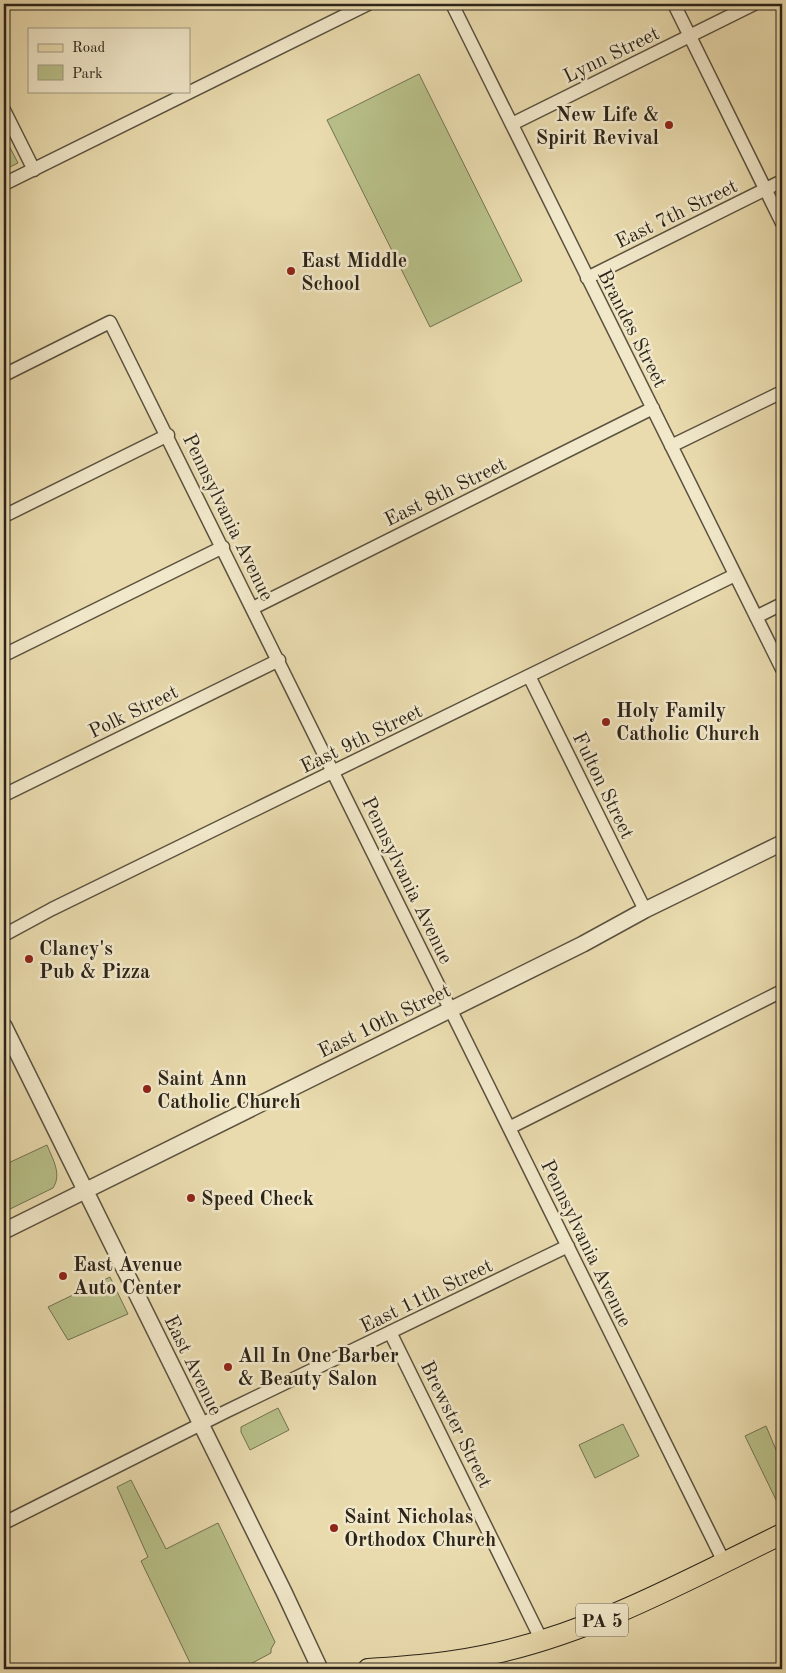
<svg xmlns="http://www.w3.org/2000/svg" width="786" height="1673" viewBox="0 0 786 1673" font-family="'Old Standard TT',serif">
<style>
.green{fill:#b8c089;stroke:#727252}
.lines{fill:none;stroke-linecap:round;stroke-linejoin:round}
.minor-casing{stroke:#5b523f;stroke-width:15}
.tertiary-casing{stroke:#5b523f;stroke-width:18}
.primary-casing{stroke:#2c241a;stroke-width:22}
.minor{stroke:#f1e8ca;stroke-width:12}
.tertiary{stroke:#f1e8ca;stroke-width:15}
.primary{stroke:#e9dbae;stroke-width:20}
.poi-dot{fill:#8f2418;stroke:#f1e8ca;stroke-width:2}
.labels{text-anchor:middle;stroke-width:5;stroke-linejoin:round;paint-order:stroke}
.shield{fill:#f1e8ca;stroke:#675f4f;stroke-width:1}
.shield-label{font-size:19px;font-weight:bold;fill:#2c241a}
.street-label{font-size:20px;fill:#2c241a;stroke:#f1e8ca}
.poi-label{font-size:20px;font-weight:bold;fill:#2c241a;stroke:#f1e8ca;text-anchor:start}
</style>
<rect width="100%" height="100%" fill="#e9dbae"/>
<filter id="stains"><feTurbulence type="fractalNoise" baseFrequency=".004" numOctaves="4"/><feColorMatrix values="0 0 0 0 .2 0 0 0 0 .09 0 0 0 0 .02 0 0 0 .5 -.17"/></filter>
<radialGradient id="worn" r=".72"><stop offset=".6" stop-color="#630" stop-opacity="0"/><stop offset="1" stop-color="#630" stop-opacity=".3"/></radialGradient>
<path class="green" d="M419,74L522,281L430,327L327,120Z
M4,136L18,163L4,170Z
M47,1145C53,1160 62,1174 53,1188L6,1211L4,1205V1165Z
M110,1277L128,1314L68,1340L48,1307Z
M278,1408L289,1430L250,1450L241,1432V1427Z
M623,1424L639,1456L595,1478L579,1445Z
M766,1426L782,1464V1505L779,1506L745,1436Z
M131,1480L166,1549L218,1523L275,1642L271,1649V1653L241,1669H193L141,1561L148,1557L117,1487Z"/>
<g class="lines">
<defs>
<path id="minor" d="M452,4L782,669
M674,4L782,223
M4,110L34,170
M512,124L754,4
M4,184L368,4
M587,278L782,181
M4,375L110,322L724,1562
M671,446L782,392
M4,516L168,435
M253,608L653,408
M756,617L782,604
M4,655L223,547
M529,676L645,910
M4,795L279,660
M4,935L52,909L735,575
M509,1128L782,991
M390,1332L542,1641
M4,1523L225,1412L568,1246"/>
<path id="tertiary" d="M4,1026L284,1592L320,1669
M4,1231L583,944L645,910L782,843"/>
<path id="primary" d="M368,1669C411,1666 454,1663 496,1653C598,1630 689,1579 782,1534"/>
</defs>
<use href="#minor" class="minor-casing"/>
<use href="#tertiary" class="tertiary-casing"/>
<use href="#primary" class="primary-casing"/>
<use href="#minor" class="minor"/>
<use href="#tertiary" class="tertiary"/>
<use href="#primary" class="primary"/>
</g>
<g class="poi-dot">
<circle cx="669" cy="125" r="5"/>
<circle cx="291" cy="271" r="5"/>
<circle cx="606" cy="722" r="5"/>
<circle cx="29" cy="959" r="5"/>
<circle cx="147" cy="1089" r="5"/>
<circle cx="191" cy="1198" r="5"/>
<circle cx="63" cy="1276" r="5"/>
<circle cx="228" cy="1367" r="5"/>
<circle cx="334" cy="1528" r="5"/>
</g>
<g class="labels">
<rect class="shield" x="576" y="1603.5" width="52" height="33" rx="4"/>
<g class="shield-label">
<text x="602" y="1627">PA 5</text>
</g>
<g class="street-label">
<text transform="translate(611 54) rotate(-26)" y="7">Lynn Street</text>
<text transform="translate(676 213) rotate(-26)" y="7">East 7th Street</text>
<text transform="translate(633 328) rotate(63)" y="7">Brandes Street</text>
<text transform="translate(445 491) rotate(-26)" y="7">East 8th Street</text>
<text transform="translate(229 517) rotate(64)" y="7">Pennsylvania Avenue</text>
<text transform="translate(133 711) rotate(-26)" y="7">Polk Street</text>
<text transform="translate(361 738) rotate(-26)" y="7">East 9th Street</text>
<text transform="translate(604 785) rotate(64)" y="7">Fulton Street</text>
<text transform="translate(408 880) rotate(64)" y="7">Pennsylvania Avenue</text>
<text transform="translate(384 1020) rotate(-26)" y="7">East 10th Street</text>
<text transform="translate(587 1243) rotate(64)" y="7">Pennsylvania Avenue</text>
<text transform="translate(426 1295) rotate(-26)" y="7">East 11th Street</text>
<text transform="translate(194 1365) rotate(64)" y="7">East Avenue</text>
<text transform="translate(457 1424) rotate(64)" y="7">Brewster Street</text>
</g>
<g class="poi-label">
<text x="659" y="121" text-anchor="end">New Life &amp;<tspan x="659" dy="23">Spirit Revival</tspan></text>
<text x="301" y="267">East Middle<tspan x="301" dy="23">School</tspan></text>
<text x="616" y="717">Holy Family<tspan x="616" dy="23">Catholic Church</tspan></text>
<text x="39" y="955">Clancy's<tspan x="39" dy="23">Pub &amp; Pizza</tspan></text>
<text x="157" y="1085">Saint Ann<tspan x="157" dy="23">Catholic Church</tspan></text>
<text x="201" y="1205">Speed Check</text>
<text x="73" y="1271">East Avenue<tspan x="73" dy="23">Auto Center</tspan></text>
<text x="238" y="1362">All In One Barber<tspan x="238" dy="23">&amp; Beauty Salon</tspan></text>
<text x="344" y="1523">Saint Nicholas<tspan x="344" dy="23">Orthodox Church</tspan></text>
</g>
</g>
<rect width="786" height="1673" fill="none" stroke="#e9dbae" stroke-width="20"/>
<rect x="5" y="5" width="776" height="1663" fill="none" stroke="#2c241a" stroke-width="2.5"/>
<rect x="10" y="10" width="766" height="1653" fill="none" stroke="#2c241a"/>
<rect x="28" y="28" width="162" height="65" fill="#f1e8ca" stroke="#a29a84"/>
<rect x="38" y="44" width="25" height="8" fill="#e9dbae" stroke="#a29a84"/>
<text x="72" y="52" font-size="15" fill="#2c241a">Road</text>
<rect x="38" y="65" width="25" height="15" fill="#b8c089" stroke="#a29a84"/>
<text x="72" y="78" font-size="15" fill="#2c241a">Park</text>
<rect width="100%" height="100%" filter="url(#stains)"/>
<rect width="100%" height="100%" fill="url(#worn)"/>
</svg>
